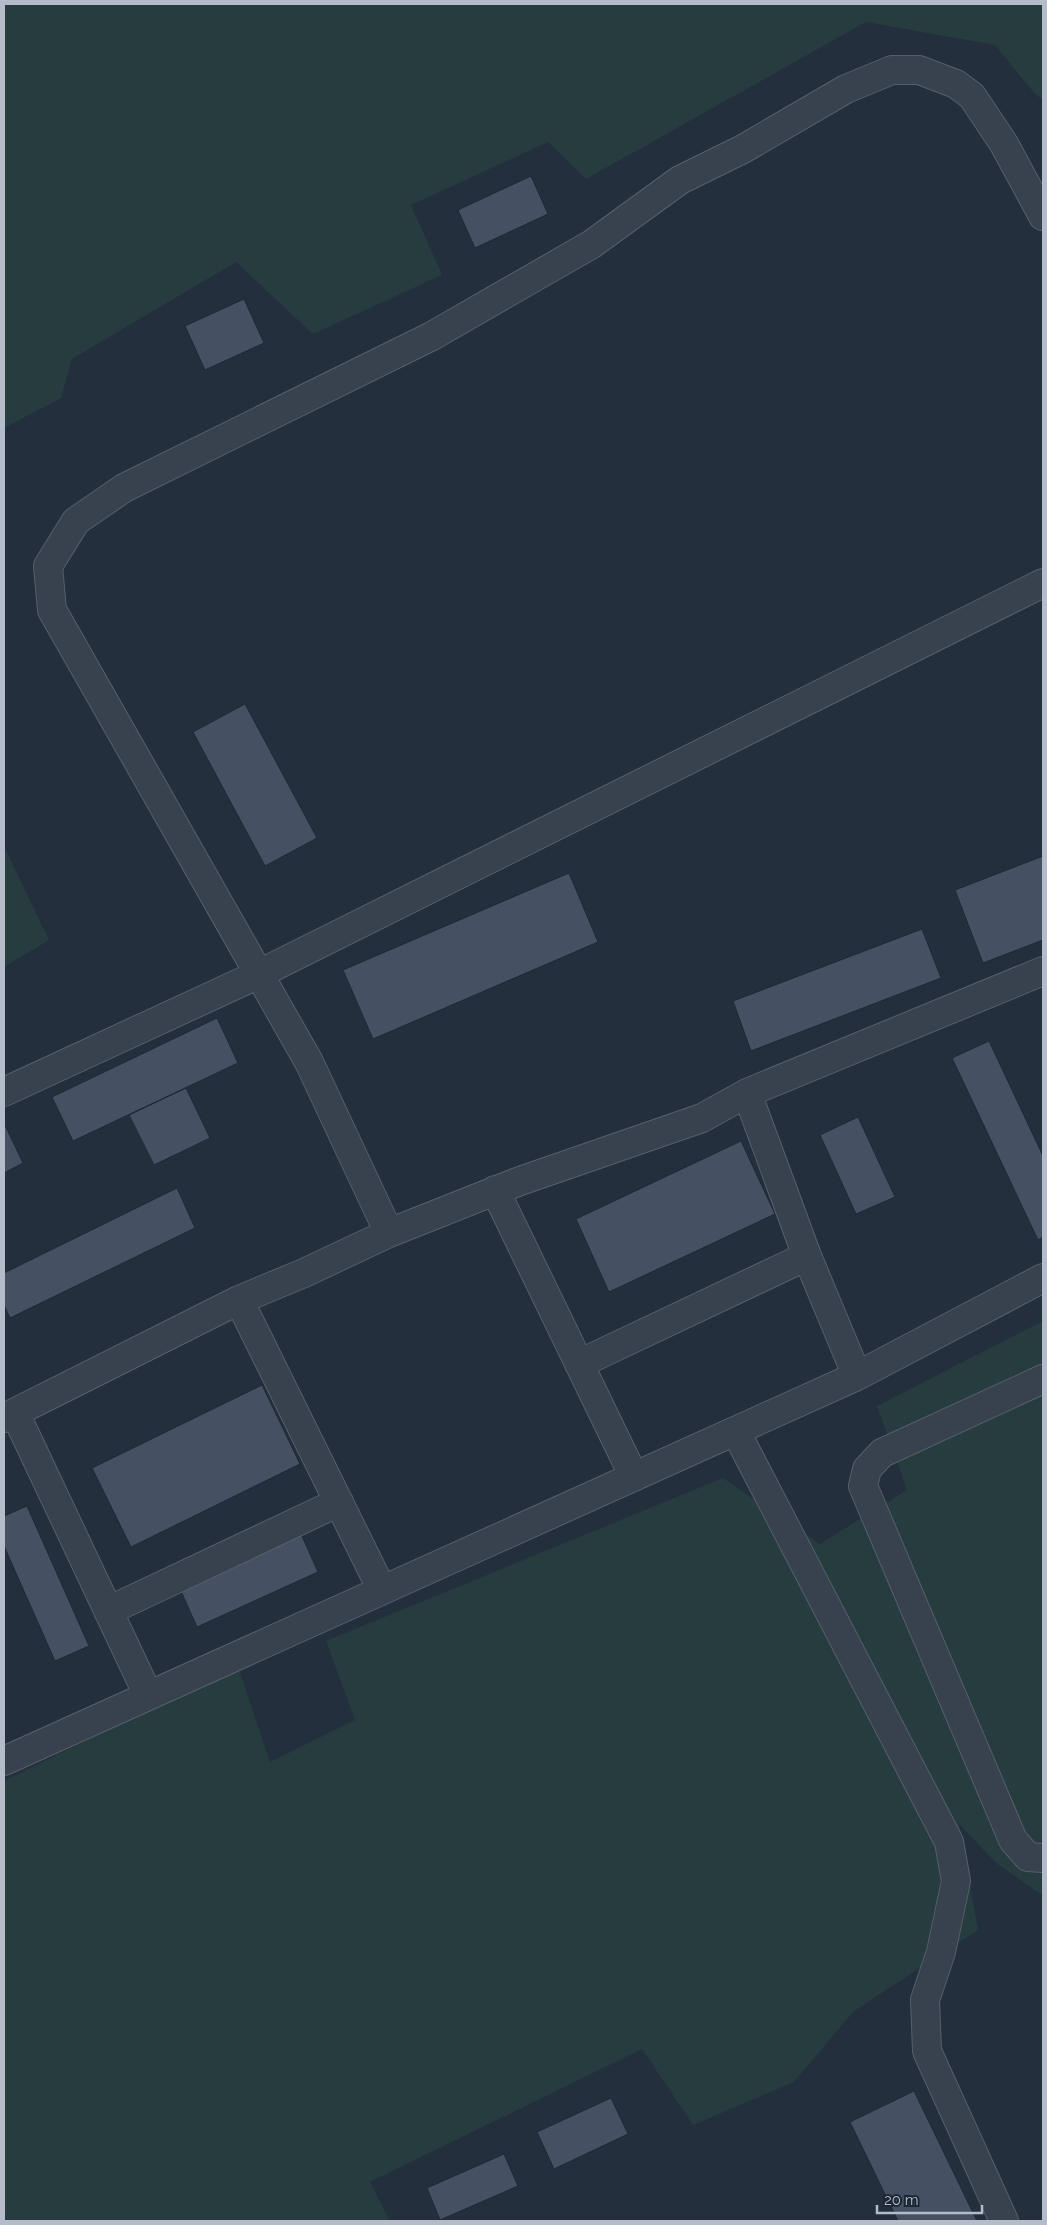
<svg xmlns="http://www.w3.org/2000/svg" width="1047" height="2225" viewBox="0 0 1047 2225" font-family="Raleway,sans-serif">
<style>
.green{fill:#263c3f}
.building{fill:#455162;stroke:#1f2835}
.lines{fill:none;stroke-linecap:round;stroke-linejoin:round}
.minor-casing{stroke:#565f6c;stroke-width:30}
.minor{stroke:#38414e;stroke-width:28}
</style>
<rect width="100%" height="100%" fill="#242f3e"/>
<path class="green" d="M4,4H1043V100L1035,94L995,45L866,22L586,179L548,142L411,205L442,275L313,334L236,262L72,359L61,398L4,428Z
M4,846L49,940L4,967Z
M1043,1321V1896L996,1863L959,1824L978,1930L854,2011L794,2082L693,2125L642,2049L370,2182L390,2221H4V1781L238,1666L270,1762L355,1720L326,1641L723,1478L820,1544L907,1490L877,1406Z"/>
<path class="building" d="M531,176L548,214L475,248L458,210Z
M244,299L264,343L205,370L185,326Z
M245,704L317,838L265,866L193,732Z
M1043,856V940L983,963L955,890Z
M569,873L598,942L373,1039L343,970Z
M922,929L941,978L751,1051L733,1001Z
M217,1018L238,1063L73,1141L52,1097Z
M989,1041L1043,1156V1237L1038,1240L952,1058Z
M186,1088L210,1138L154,1165L129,1115Z
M858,1117L895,1197L856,1214L820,1135Z
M4,1123L23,1163L4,1173Z
M741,1141L775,1214L609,1292L576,1219Z
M177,1188L195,1228L10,1318L4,1305V1273Z
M262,1385L300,1464L131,1547L92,1468Z
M27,1506L89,1646L55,1661L4,1546V1516Z
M301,1534L318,1572L197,1627L180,1589Z
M914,2091L977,2221H898L850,2122Z
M611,2098L628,2134L554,2169L537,2132Z
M504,2154L518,2186L440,2220L427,2188Z"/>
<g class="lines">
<defs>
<path id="minor" d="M4,1092L259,974L1043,583
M747,1093L1043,971
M495,1190L634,1477
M239,1300L382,1590
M579,1364L807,1256
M857,1376L807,1256L747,1093L702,1118L520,1181L389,1233L309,1062L52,610L48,566L76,521L124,488L432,336L592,244L680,180L743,149L846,89L892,70H919L956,84L972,96L1004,144L1043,216
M1043,1379L882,1453L867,1469L863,1486L1013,1840L1028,1857L1043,1858
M15,1413L148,1695
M4,1418L239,1300L304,1273L389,1233
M736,1432L949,1842L956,1881L941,1952L925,2000L927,2051L1004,2221
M108,1611L339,1502
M4,1761L857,1376L1043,1278"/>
</defs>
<use href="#minor" class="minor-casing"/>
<use href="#minor" class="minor"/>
</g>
<rect width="1047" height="2225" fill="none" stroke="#b4bcc9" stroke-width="10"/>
<path d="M877 2205v8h105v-8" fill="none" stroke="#b4bcc9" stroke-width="2.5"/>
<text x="884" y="2205" font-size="15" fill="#b4bcc9" stroke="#1d2633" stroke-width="4" paint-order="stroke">20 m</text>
</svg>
